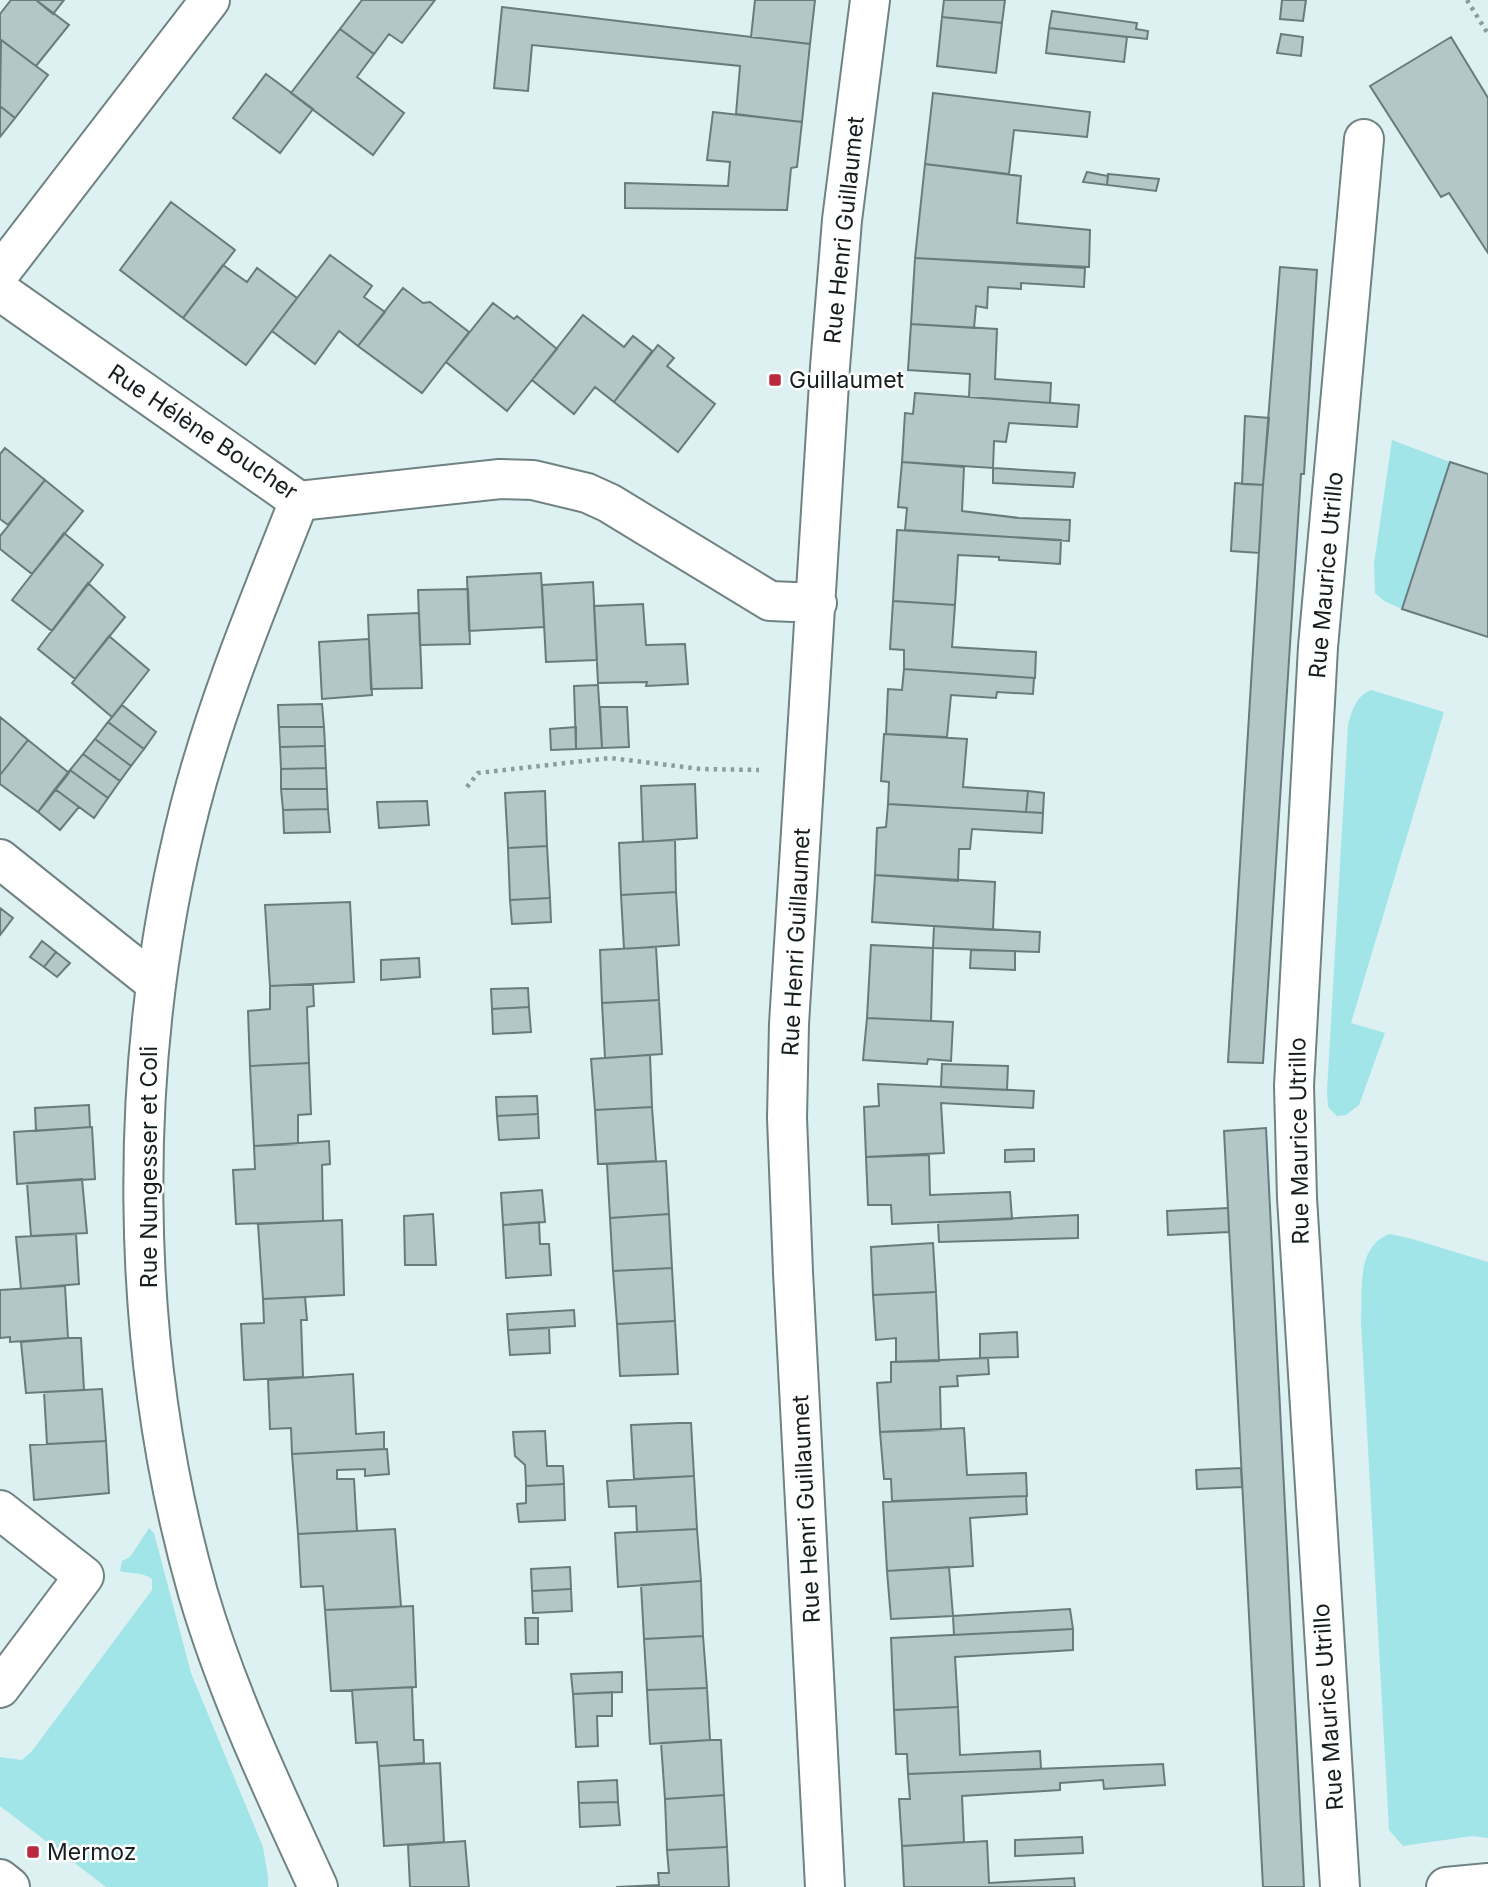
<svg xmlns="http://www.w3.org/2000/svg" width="1488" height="1887" viewBox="0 0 1488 1887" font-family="Inter,sans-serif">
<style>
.green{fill:#a1e5e8}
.building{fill:#b3c7c8;stroke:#697b7c;stroke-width:2}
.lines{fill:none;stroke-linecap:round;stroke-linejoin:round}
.minor-casing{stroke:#708283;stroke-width:42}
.path{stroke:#8c9b9c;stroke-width:4.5;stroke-dasharray:3.5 5;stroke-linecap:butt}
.minor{stroke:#fff;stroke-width:38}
.poi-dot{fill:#ba293d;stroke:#fff;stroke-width:2.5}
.labels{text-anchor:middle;stroke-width:5;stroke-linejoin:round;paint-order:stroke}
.street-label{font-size:23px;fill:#171e1f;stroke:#fff}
.poi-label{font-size:23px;fill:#171e1f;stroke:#fff;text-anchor:start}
</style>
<rect width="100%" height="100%" fill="#ddf1f2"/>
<path class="green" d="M1392,440L1450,462L1402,609L1384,601L1375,593L1374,564Z
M1371,690L1444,712L1351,1023L1385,1033L1359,1105L1346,1115L1337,1116L1328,1107L1327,1091L1348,725C1353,709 1355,697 1371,690Z
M1390,1234L1409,1238L1488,1262V1838L1472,1836L1403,1846L1389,1830L1361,1322C1363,1292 1355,1246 1390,1234Z
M149,1528L154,1533L191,1673L263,1847L268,1877V1887H106L0,1806V1757L22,1760L32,1751L152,1590V1579C143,1572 130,1574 120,1571L122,1561L130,1557Z"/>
<path class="building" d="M11,0H36L69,25L36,66L0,39V14Z
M36,0H64L53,14Z
M362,0H435L402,43L389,34L374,54L340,29Z
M755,0H815L810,44L751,37Z
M944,0H1005L1002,23L942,17Z
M1282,0H1306L1303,21L1280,19Z
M502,7L810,44L802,122L736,114L740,66L532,45L528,91L494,88Z
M1052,11L1137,23L1136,29L1148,31L1147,39L1049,28Z
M942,17L1002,23L996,73L937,66Z
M1049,28L1127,37L1124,62L1046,53Z
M340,29L374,54L357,77L404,113L373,155L291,93Z
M1281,34L1303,37L1301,56L1277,53Z
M1451,37L1488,98V253L1449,193L1441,197L1370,86Z
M1,40L48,75L15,118L0,106Z
M266,74L313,109L280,153L233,118Z
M933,93L1090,112L1087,137L1014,130L1009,174L925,164Z
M0,106L15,118L0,137Z
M713,112L802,122L797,167L791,168L787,210L625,208V183L728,186L730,162L707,160Z
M925,164L1021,176L1017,223L1090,230L1089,267L915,258Z
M1087,172L1108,176L1107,185L1083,182Z
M1108,174L1159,179L1156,191L1107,185Z
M171,202L235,250L183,318L120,270Z
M330,255L372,286L364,297L385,312L358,346L339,331L315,364L272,331Z
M915,258L1085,268L1084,287L1021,283V289L988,287L987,308L976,306L974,328L911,324Z
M223,265L247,282L257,268L297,298L246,365L183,318Z
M1280,267L1317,270L1304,474H1301L1263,1063L1228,1062L1263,485Z
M403,288L423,303L430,302L469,332L422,393L358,346Z
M493,303L514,319L517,316L557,349L507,411L446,362Z
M583,315L624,347L633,336L652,351L614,402L595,387L574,414L532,380Z
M911,324L997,329L995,379L1051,383L1050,403L969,397L970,374L908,370Z
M658,345L674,358L667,366L715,404L678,452L614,402Z
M915,393L1079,405L1077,427L1009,423L1006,442L994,441L993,468L902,462L905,413L913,414Z
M1245,416L1269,418L1263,485L1242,484Z
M5,448L45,480L8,525L0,519V454Z
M902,462L964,467L962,511L1019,518L1070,520L1069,541L905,530L907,508L898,507Z
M1450,462L1488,474V637L1402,609Z
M993,468L1075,473L1073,487L993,483Z
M45,480L83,511L32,574L0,549V536Z
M1235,483L1263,485L1259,553L1231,551Z
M897,530L1061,540L1060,564L999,560V557L958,555L955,605L893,601Z
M64,533L103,565L52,631L12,600Z
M541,573L544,627L469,631L467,577Z
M593,582L597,660L546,662L542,585Z
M88,583L125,617L75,679L38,649Z
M468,589L470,644L420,645L418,590Z
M893,601L955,605L952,647L1036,652L1035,678L904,669V650L890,649Z
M643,604L646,645L685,644L688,684L646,686L647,682L598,683L594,606Z
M419,613L422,688L371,689L368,615Z
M109,636L149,670L112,717L72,683Z
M369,639L372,695L322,699L319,642Z
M904,669L1034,678L1033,694L997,692L996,698L951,695L947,737L886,734L888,689L902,690Z
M598,685L602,748L576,749L574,686Z
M322,704L324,727H279L278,705Z
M122,705L156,732L144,749L108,722Z
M600,707H627L629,747L602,748Z
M0,717L28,740L0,775Z
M108,722L144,749L131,766L95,739Z
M279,727H324L325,746L280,747Z
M576,727V749L551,750L550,729Z
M884,734L967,739L963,787L1028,791L1026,812L888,804L889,782L881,781Z
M95,739L131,766L120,781L83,754Z
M28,740L69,773L38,812L0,784V775Z
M325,746L326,768L281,769L280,747Z
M83,754L120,781L108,798L70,770Z
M326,768L327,789H281V769Z
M70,770L108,798L94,818L55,789Z
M695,784L697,838L643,842L641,786Z
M55,789L79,807L60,830L38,812Z
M281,789H327L328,809L283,810Z
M545,791L547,846L508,848L505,793Z
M1028,791L1044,793L1043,813L1026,812Z
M427,801L429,825L379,828L377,802Z
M888,804L1043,813L1042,833L972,829L970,849H959L958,881L875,875L877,828L886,827Z
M328,809L330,832L284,833L283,810Z
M675,840L676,892L621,895L619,843Z
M547,846L550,898L510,900L508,848Z
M875,875L995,882L993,930L872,922Z
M676,892L679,945L624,949L621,895Z
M550,898L551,922L512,924L510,900Z
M350,902L354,982L270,986L265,905Z
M0,908L13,918L0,935Z
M934,926L1040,932L1039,952L933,948Z
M42,941L56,952L44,967L30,957Z
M871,945L933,948L931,1021L867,1018Z
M656,947L659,1000L602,1003L600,950Z
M971,950L1015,951V970L970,968Z
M56,952L70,963L57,977L44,967Z
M419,958L420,977L381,980V960Z
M313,984L314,1006L307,1007L309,1063L250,1066L248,1011L270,1009V986Z
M528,988L529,1007L492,1009L491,989Z
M659,1000L662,1054L605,1058L602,1003Z
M529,1007L531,1032L493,1034L492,1009Z
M867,1018L953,1022L951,1061L928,1059L927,1064L863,1060Z
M650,1055L652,1107L595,1110L591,1059Z
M309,1063L311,1114L298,1115V1144L254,1146L250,1066Z
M942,1064L1008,1066L1007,1090L941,1087Z
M878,1084L1034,1091L1033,1108L941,1103L944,1153L866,1157L864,1107L879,1106Z
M537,1096L538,1114L497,1116L496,1097Z
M89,1105L90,1127L36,1131L35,1108Z
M652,1107L656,1161L598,1164L595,1110Z
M538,1114L539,1138L499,1140L497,1116Z
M92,1127L95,1179L17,1184L14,1132Z
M1266,1128L1304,1887H1263L1224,1131Z
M329,1141L330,1164L322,1165L323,1221L236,1224L233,1170L255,1169L254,1146Z
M1034,1149V1161L1005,1162V1150Z
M929,1155L930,1195L1010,1192L1012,1219L892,1224L891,1205H868L866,1157Z
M666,1161L669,1214L610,1218L607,1164Z
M82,1179L87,1233L31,1236L27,1183Z
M542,1190L545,1222L503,1225L501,1193Z
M1228,1208L1229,1232L1168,1235L1167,1211Z
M433,1214L436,1265H405L404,1216Z
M669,1214L672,1268L613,1271L610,1218Z
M1078,1215V1238L939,1242L938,1222Z
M342,1220L344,1295L263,1299L258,1224Z
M539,1222L540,1244H549L551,1275L506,1278L503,1225Z
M76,1234L79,1284L21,1289L16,1237Z
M933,1243L936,1292L873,1295L871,1247Z
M672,1268L675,1321L617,1324L613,1271Z
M65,1286L68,1338L10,1342V1337L0,1338V1290Z
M936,1292L939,1361L896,1362V1338L876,1340L873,1295Z
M305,1297L307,1320H301L303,1377L244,1380L241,1324L264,1323L263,1299Z
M574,1310L575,1326L508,1330L507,1314Z
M675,1321L678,1374L620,1376L617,1324Z
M549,1328L550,1353L510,1355L508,1330Z
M1017,1332L1018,1357L980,1358V1334Z
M68,1338H81L84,1390L26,1393L21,1342Z
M988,1358L989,1374L957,1376L958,1386L940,1387L941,1430L880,1432L877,1383L891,1382V1362Z
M353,1374L356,1434L384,1432V1449L292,1454L291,1428L270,1429L268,1380Z
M102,1389L106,1441L47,1444L44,1392Z
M679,1423H691L694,1476L634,1479L631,1425Z
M964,1428L967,1475L1026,1473L1027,1496L892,1501L891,1479H884L880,1432Z
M545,1431L547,1466H563L564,1484L526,1486L525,1465L515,1456L513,1432Z
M106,1441L109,1493L34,1500L30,1445Z
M387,1449L389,1474L365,1476V1469L337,1470V1479H354L357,1531L298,1534L292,1454Z
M1241,1468L1242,1487L1197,1489L1196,1470Z
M694,1476L697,1529L637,1532L636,1506L609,1507L607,1481Z
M564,1484L565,1520L519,1522L517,1504L526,1503V1486Z
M1026,1496L1027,1514L970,1518L973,1566L887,1571L883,1502Z
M395,1529L401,1607L325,1610L323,1586L301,1587L298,1534Z
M697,1529L701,1581L618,1587L615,1533Z
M570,1567L571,1589L532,1591L531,1569Z
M949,1567L953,1616L891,1619L887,1571Z
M701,1581L703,1636L644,1639L641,1585Z
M571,1589L572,1611L533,1613L532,1591Z
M413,1606L416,1687L331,1691L325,1610Z
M1070,1609L1073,1629L954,1635L953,1616Z
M525,1618H538V1644H526Z
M1073,1629V1650L955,1657L958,1707L894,1710L891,1638Z
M703,1636L707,1688L647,1690L644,1639Z
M622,1672V1692L573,1694L571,1674Z
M412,1687L414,1740H423L424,1763L379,1766L377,1742L356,1743L352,1690Z
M707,1688L710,1740L650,1744L647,1690Z
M612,1692V1716H597L598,1746L576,1747L573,1694Z
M958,1707L960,1755L1040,1751L1041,1769L908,1774L907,1754H896L894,1710Z
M710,1740H721L724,1795L665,1799L661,1743Z
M440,1763L444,1842L384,1846L379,1766Z
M1163,1764L1165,1785L1104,1789L1103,1780L1060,1783V1790L962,1796L964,1842L902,1846L899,1799H910L908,1774Z
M617,1780L618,1802L579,1803L578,1782Z
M724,1795L727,1847L667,1850L665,1799Z
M618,1802L620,1825L580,1827L579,1803Z
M1082,1837L1083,1853L1015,1856V1840Z
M465,1841L469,1887H410L408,1845Z
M987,1841L989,1883L1074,1878L1075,1887H904L902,1846Z
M727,1847L729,1887H616L659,1885L658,1873H669L667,1850Z"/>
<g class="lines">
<defs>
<path id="minor" d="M0,273L210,0
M0,291L299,501L500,479L533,480L587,493L609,503L770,601L817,603
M299,501C259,602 217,702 190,807C126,1057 127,1345 198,1593C228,1695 274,1791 318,1887
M0,859L155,983
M0,1510L84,1576L0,1688
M0,1879L10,1887
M825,1887L793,1272L787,1118L789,1024L830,367L842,220L870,0
M1340,1887L1297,1198L1294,1086L1318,647L1364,139
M1446,1887L1488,1883"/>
</defs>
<use href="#minor" class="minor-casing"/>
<path class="path" d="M1467,0L1488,34
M467,787L478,773L610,758L701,769L759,770"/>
<use href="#minor" class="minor"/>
</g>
<g class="poi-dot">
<rect x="768" y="373" width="14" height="14" rx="3.5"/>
<rect x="26" y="1845" width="14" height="14" rx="3.5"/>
</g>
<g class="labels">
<g class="street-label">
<text transform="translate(844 230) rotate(-84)" y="8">Rue Henri Guillaumet</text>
<text transform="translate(203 432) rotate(34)" y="8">Rue Hélène Boucher</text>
<text transform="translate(1326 575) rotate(-85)" y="8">Rue Maurice Utrillo</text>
<text transform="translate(796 942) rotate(-87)" y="8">Rue Henri Guillaumet</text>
<text transform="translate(1299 1141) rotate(-91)" y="8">Rue Maurice Utrillo</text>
<text transform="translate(149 1167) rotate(-90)" y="8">Rue Nungesser et Coli</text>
<text transform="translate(806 1509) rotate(-93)" y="8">Rue Henri Guillaumet</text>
<text transform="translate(1328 1707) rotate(-94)" y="8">Rue Maurice Utrillo</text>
</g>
<g class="poi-label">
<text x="789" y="388">Guillaumet</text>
<text x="47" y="1860">Mermoz</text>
</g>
</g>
</svg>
